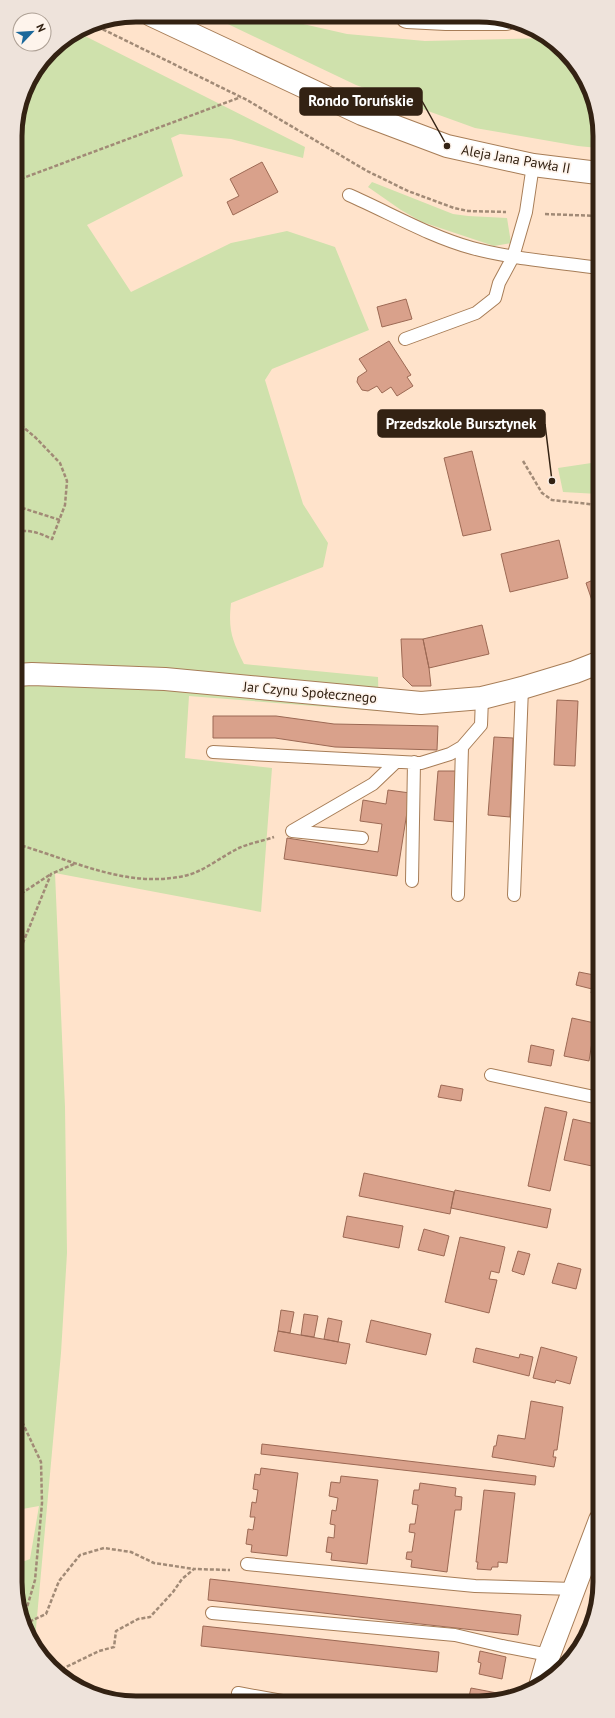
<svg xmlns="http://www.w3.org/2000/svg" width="615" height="1718" viewBox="0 0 615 1718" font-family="'PT Sans',sans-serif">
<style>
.green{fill:#cfe1ac}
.building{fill:#d9a18b;stroke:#9c6954}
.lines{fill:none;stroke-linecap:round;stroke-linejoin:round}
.lane-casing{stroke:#a77d57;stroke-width:14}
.street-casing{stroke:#a77d57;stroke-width:24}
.primary-casing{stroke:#a77d57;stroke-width:24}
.path{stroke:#a18a76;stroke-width:2.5;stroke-dasharray:4 2;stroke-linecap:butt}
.lane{stroke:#fff;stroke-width:12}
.street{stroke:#fff;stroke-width:22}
.primary{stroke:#fff;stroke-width:22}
.labels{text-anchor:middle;stroke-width:3.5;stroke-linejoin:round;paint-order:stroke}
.street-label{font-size:14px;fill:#332213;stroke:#fef4ec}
.rim{fill:none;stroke:#332213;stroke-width:5}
.leader{fill:none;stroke:#332213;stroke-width:1.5}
.callout-dot{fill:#332213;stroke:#fef4ec;stroke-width:1.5}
.callout{fill:#332213;stroke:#332213;stroke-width:1.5}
.callout-label{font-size:15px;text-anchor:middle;font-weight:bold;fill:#fff}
</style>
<rect width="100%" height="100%" fill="#ffe3cb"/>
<path class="green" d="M209,15L268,16L347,34L425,41L548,38L565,51L587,82L598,112V148L578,146L475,128L356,85Z
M77,32L305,147L303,158L231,139L180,134L171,138L183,176L87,225L131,292L231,243L287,231L335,247L369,330L272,369L265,380L303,504L328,543L323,567L231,603C228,630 232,640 244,664L378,677L379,711L189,696L185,758L272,768L261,912L55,873L65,1107L67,1253L61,1353L36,1628L35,1648L31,1642L17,1606V1564L30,1559L39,1506L17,1510L15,128L28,82L56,45Z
M372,182L453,214L468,216L507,218L511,243L494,246L422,222L401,210L368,187Z
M598,462V494L563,492L558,468Z"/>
<path class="building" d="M262,162L278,192L233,215L227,202L239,196L230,179Z
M406,299L412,319L382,327L377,307Z
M389,341L411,375L407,377L413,386L397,396L391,387L382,393L377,386L368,391L362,390L357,382L358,377L367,371L359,359Z
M472,451L491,530L463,536L444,458Z
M559,540L568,578L510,592L501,554Z
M598,578V615H597L586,583Z
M482,625L489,654L429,668L423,639Z
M401,639H423L429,668L431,686H412L403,677Z
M557,700L578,701L575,766L554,765Z
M213,716H276L334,724L438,726L437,750L335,747L275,738H213Z
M494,737L513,738L510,817L488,815Z
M438,771H457L455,822L434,820Z
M388,790L410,793L397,876L284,859L287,838L378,852L382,824L360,821L363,800L386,804Z
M579,972L599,976V994L591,993L592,989L576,985Z
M572,1018L599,1024V1043L592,1042L589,1061L564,1056Z
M531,1045L554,1050L551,1066L528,1062Z
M441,1085L463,1089L461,1101L438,1097Z
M545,1107L567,1112L550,1191L528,1186Z
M573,1119L599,1125V1134L592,1166L564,1160Z
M364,1173L454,1192L450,1214L359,1196Z
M455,1190L551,1209L547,1228L451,1208Z
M347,1216L403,1226L399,1248L343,1237Z
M424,1229L449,1236L444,1256L418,1250Z
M460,1237L505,1247L499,1273L491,1271L489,1279L497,1280L489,1313L445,1302Z
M518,1251L530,1254L524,1275L512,1271Z
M599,1261V1273H596Z
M558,1263L581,1269L576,1289L552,1283Z
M281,1310L294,1312L290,1333L278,1331Z
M304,1314L318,1316L314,1337L301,1335Z
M328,1318L342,1321L338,1342L324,1339Z
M371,1320L431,1334L426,1355L366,1342Z
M278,1331L350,1344L346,1364L274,1351Z
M541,1347L577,1357L570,1384L556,1380L555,1383L533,1378Z
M476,1348L519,1358L520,1354L533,1357L529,1376L473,1362Z
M531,1401L563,1407L557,1450H554L553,1457H556L554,1467L492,1457L494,1446H496L498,1435L525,1439Z
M262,1444L536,1476L535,1485L261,1454Z
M261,1468L298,1473L287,1556L251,1552L252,1545L246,1544L248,1529L253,1530L255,1517H250L252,1502L256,1503L258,1490L253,1489L255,1474L260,1475Z
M341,1476L378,1480L367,1564L331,1560L332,1553L326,1552L328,1537L334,1538L335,1525L330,1524L332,1510L336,1511L338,1498L329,1496L331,1482L340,1483Z
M420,1483L456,1488L455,1496L462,1497L461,1510H455L447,1572L411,1567L412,1560L406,1559L407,1552H412L415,1533L409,1532L410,1524H415L418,1505L412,1504L414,1490H419Z
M484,1490L515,1493L507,1563L498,1562V1567H492L491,1570L477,1569L478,1562H476Z
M210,1579L521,1615L518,1635L208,1600Z
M203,1626L439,1652L437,1672L201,1646Z
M480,1651L506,1657L502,1679L479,1674L481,1663L478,1662Z
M471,1688L497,1693L495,1701H468Z"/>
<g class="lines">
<defs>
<path id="lane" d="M349,195C390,213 429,236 472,248C513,259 556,262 598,268
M405,339L476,313L495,298L499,283L513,257L526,212L533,165
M213,752L421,763L450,754L462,747L481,725L482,698
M362,838L292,831L373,784L396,762
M412,881L414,762
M458,895L462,747
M514,895L522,688
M491,1075L599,1098
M247,1564L475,1586L574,1589
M212,1613L455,1635L502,1646L549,1655
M238,1693L282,1701"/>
<path id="street" d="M16,675L32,674L165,679L421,703L482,698L522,688L575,672L598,663
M540,1686L549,1655L600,1520"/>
<path id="primary" d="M151,15L362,114L447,146L533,165L598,173
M407,17L446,19H506"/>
</defs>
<use href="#lane" class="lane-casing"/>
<use href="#street" class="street-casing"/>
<use href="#primary" class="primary-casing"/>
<path class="path" d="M92,24L247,100L367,171L408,191L454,208L468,211L506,212
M15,181L241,97
M545,214L598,216
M16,421L36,438L60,463L67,481L65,505L52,539C40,533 29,529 16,532
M523,461L542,493L552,500L598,505
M16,506L60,520
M16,844C73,860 128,890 188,875C204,871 224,855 239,848C250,843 263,841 274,837
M16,897L51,874
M16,960L51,874L74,864
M17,1411L41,1462L42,1503L35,1580L23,1621
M24,1624L46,1614L59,1581L80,1555L104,1548L131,1552L154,1563L194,1569
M56,1672L99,1651L114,1647L116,1631L138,1619L150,1617L173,1592L182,1579L194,1569L230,1570"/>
<use href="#lane" class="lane"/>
<use href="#street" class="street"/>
<use href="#primary" class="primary"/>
</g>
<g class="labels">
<g class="street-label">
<text transform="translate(516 159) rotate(10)" y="5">Aleja Jana Pawła II</text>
<text transform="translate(310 692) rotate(5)" y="5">Jar Czynu Społecznego</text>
</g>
</g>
<path d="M0 0H615V1718H0ZM136 22H479A114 114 0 0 1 593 136V1582A114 114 0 0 1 479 1696H136A114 114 0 0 1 22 1582V136A114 114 0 0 1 136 22Z" fill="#eee3db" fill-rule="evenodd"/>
<path class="rim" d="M136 22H479A114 114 0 0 1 593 136V1582A114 114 0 0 1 479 1696H136A114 114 0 0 1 22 1582V136A114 114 0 0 1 136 22Z"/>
<path class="leader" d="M447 146L422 101M552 481L545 424"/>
<g class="callout-dot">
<circle cx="447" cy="146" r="4"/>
<circle cx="552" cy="481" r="4"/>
</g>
<g class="callout">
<rect x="300" y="88" width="122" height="27" rx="4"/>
<rect x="378" y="410" width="167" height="27" rx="4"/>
</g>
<g class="callout-label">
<text x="361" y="106">Rondo Toruńskie</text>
<text x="461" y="429">Przedszkole Bursztynek</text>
</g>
<g transform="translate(32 32) rotate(65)"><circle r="19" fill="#fef4ec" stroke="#ada095"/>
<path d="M0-3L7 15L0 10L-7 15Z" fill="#1b689b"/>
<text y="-6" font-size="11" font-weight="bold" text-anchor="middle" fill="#332213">N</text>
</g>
</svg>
